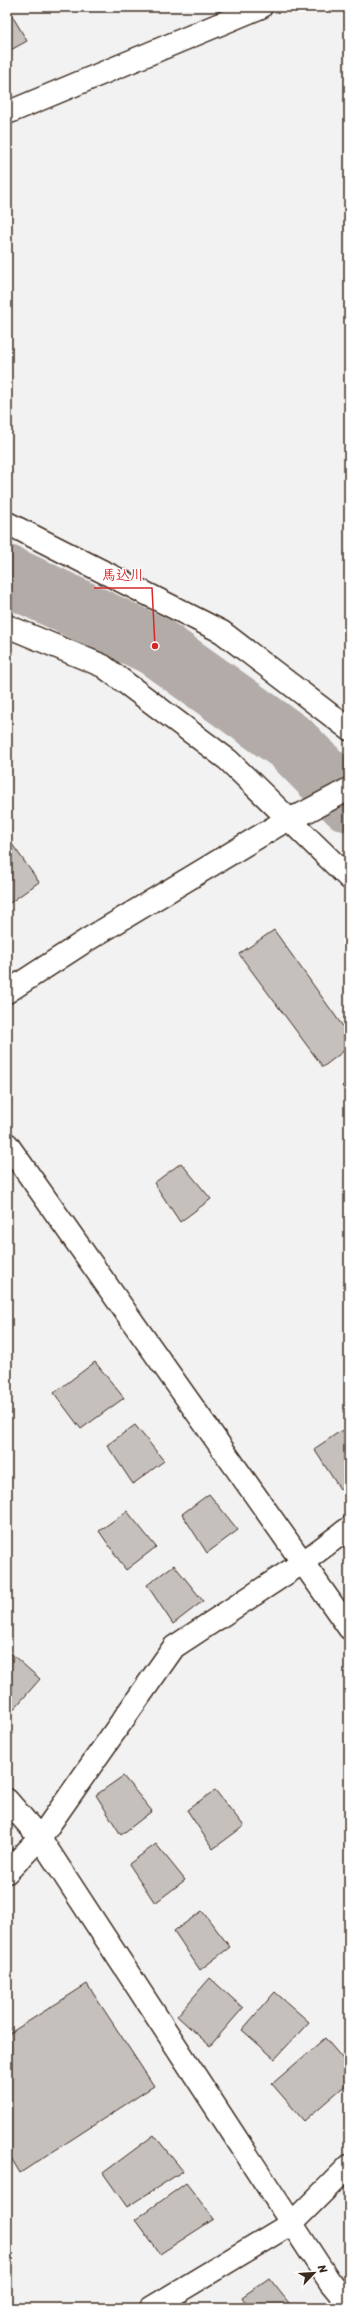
<svg xmlns="http://www.w3.org/2000/svg" width="356" height="2315" viewBox="0 0 356 2315" font-family="Sriracha,'Klee One',sans-serif">
<style>
.lines{fill:none;stroke-linecap:round;stroke-linejoin:round}
.river{stroke:#b2aba7;stroke-width:60}
.building{fill:#c6c0bd;stroke:#3b2a1e}
.minor-casing{stroke:#3b2a1e;stroke-width:25}
.tertiary-casing{stroke:#3b2a1e;stroke-width:25}
.minor{stroke:#fff;stroke-width:22}
.tertiary{stroke:#fff;stroke-width:22}
.leader{fill:none;stroke:#d62828;stroke-width:1.5}
.callout-dot{fill:#d62828;stroke:#fff;stroke-width:1.5}
.callout-label{font-size:14px;text-anchor:middle;font-weight:bold;fill:#d62828;stroke:#fff;stroke-width:3;stroke-linejoin:round;paint-order:stroke}
</style>
<rect width="100%" height="100%" fill="#f3f2f2"/>
<filter id="ink" filterUnits="userSpaceOnUse"><feTurbulence type="fractalNoise" baseFrequency=".025" numOctaves="2"/><feDisplacementMap in="SourceGraphic" scale="8" xChannelSelector="R" yChannelSelector="G"/><feConvolveMatrix kernelMatrix="1 2 1 2 8 2 1 2 1" color-interpolation-filters="sRGB"/></filter>
<g filter="url(#ink)">
<g class="lines">
<path class="river" d="M7,575L155,646L291,743L349,802"/>
</g>
<path class="building" d="M7,7L27,41L7,52Z
M7,837L39,882L7,905Z
M274,930L349,1035V1047L323,1067L239,954Z
M349,1080V1094L342,1086Z
M181,1163L211,1199L180,1222L154,1183Z
M95,1362L124,1398L81,1429L54,1393Z
M135,1425L164,1461L133,1484L107,1445Z
M342,1430L349,1439V1482L340,1489L314,1449Z
M209,1494L238,1530L207,1553L182,1514Z
M127,1511L156,1547L126,1570L99,1531Z
M174,1565L203,1601L173,1624L147,1585Z
M7,1650L40,1679L7,1717Z
M123,1776L152,1811L121,1835L96,1795Z
M215,1790L244,1826L213,1849L187,1810Z
M156,1844L185,1880L155,1903L129,1864Z
M202,1911L230,1947L200,1970L174,1931Z
M210,1978L243,2008L210,2046L177,2016Z
M87,1984L154,2086L20,2173L7,2151V2035Z
M275,1992L309,2022L275,2059L242,2030Z
M325,2038L349,2066V2082L304,2121L272,2084Z
M154,2135L183,2171L127,2207L103,2173Z
M186,2183L214,2219L160,2254L135,2220Z
M269,2278L293,2308H248L242,2297Z"/>
<g class="lines">
<defs>
<path id="minor" d="M7,113L261,7
M7,523L222,632L349,729
M7,626L103,666L228,760L349,878
M7,1144L349,1628
M7,1800L40,1838L330,2282L349,2305
M7,1872L40,1838L174,1647L302,1563L349,1528
M151,2308L292,2223L349,2166"/>
<path id="tertiary" d="M7,992L87,940L288,819L302,814L349,789"/>
</defs>
<use href="#minor" class="minor-casing"/>
<use href="#tertiary" class="tertiary-casing"/>
<use href="#minor" class="minor"/>
<use href="#tertiary" class="tertiary"/>
</g>
</g>
<path class="leader" d="M155 646L152 588H94"/>
<circle class="callout-dot" cx="155" cy="646" r="4"/>
<g class="callout-label">
<text x="123" y="580">馬込川</text>
</g>
<rect width="356" height="2315" fill="none" stroke="#fff" stroke-width="24"/>
<rect x="12" y="12" width="332" height="2291" fill="none" stroke="#3b2a1e" stroke-width="1.5" filter="url(#ink)"/>
<g transform="translate(314 2273) rotate(65)" stroke="#ffffff" stroke-width="3" paint-order="stroke">
<path d="M0-3L7 15L0 10L-7 15Z" fill="#3b2a1e"/>
<text y="-6" font-size="11" font-weight="bold" text-anchor="middle" fill="#3b2a1e">N</text>
</g>
</svg>
